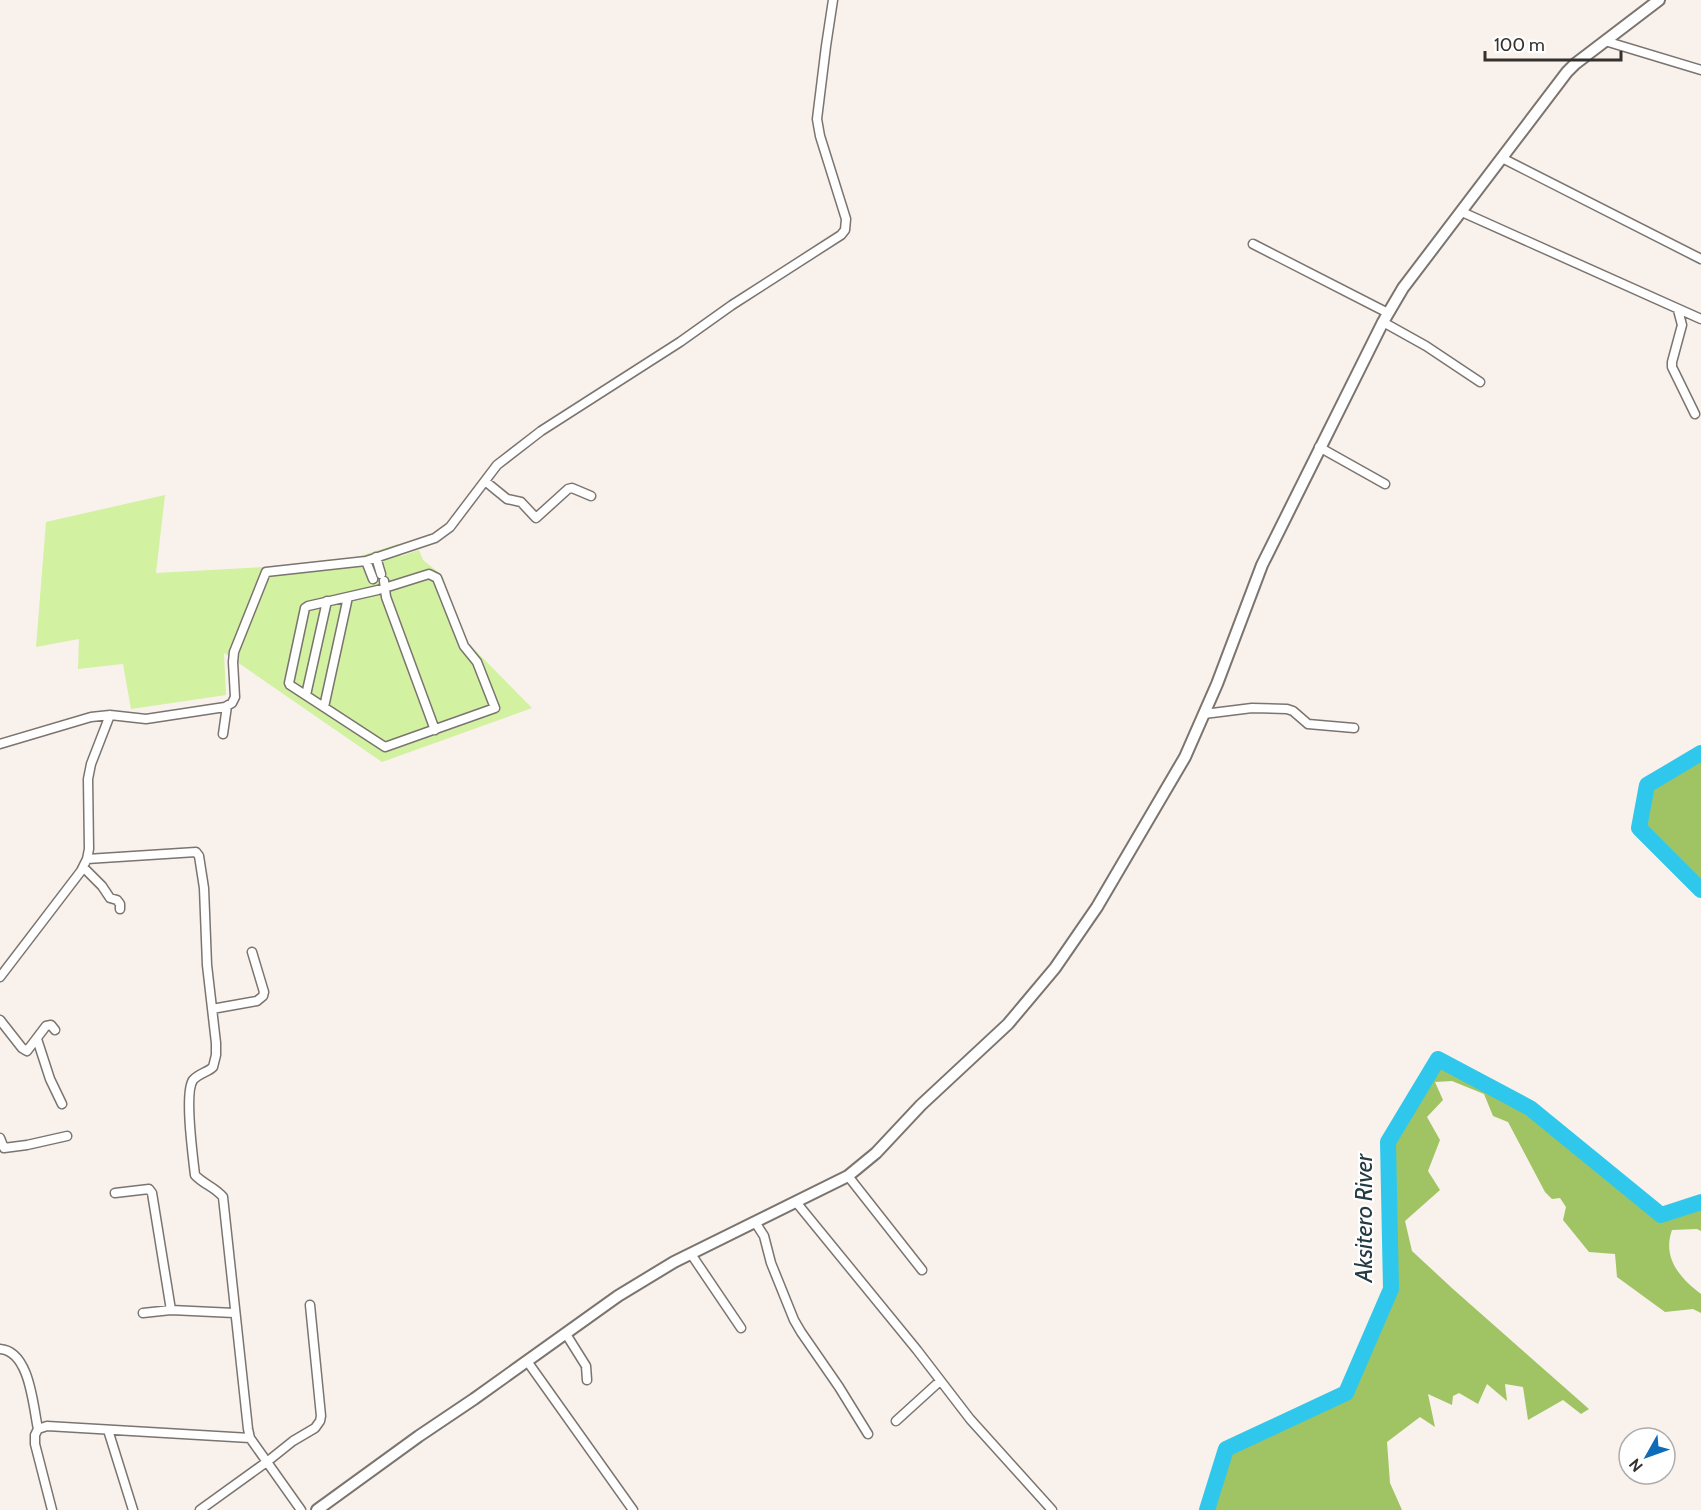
<svg xmlns="http://www.w3.org/2000/svg" width="1701" height="1510" viewBox="0 0 1701 1510" font-family="Cabin,sans-serif">
<style>
.green{fill:#d2f1a1}
.forest{fill:#a0c464}
.lines{fill:none;stroke-linecap:round;stroke-linejoin:round}
.river{stroke:#2fc8ec;stroke-width:16}
.minor-casing{stroke:#7b746f;stroke-width:11}
.tertiary-casing{stroke:#7b746f;stroke-width:14}
.minor{stroke:#fff;stroke-width:8}
.tertiary{stroke:#fff;stroke-width:10}
.labels{text-anchor:middle;stroke-width:4.5;stroke-linejoin:round;paint-order:stroke}
.water-label{font-size:24px;font-style:italic;fill:#233b42;stroke:#fff}
</style>
<rect width="100%" height="100%" fill="#f9f1eb"/>
<path class="green" d="M165,495L156,573L264,567L357,557L398,544L401,556L419,550L423,560L442,575L467,642L532,708L382,762L224,653L226,695L131,709L123,664L78,669L79,639L36,647L46,522Z"/>
<path class="forest" d="M1701,753V895L1639,828L1647,785Z
M1438,1059L1530,1108L1661,1215L1701,1202V1231L1697,1229L1672,1230C1662,1258 1680,1278 1701,1294V1313L1693,1309L1665,1312L1617,1277L1615,1254L1589,1252L1563,1220L1566,1207L1560,1198L1552,1199L1545,1192L1508,1122L1493,1116L1484,1094L1452,1081L1435,1082L1443,1100L1427,1117L1440,1140L1428,1171L1440,1190L1405,1221L1412,1251L1453,1289L1589,1409L1581,1414L1563,1400L1528,1420L1523,1387L1505,1384L1507,1401L1487,1384L1478,1404L1459,1393L1453,1396L1452,1405L1428,1394L1435,1427L1420,1417L1387,1442L1390,1483L1402,1510H1207L1226,1449L1347,1393L1391,1289L1388,1142Z"/>
<g class="lines">
<path class="river" d="M1701,753L1647,785L1639,828L1701,890
M1207,1510L1226,1449L1346,1393L1391,1289L1388,1142L1438,1059L1530,1108L1661,1215L1701,1202"/>
<defs>
<path id="minor" d="M1605,41L1701,70
M1502,158L1701,259
M1462,212L1701,319
M1253,244L1388,313
M1678,310L1682,325L1672,362V367L1695,414
M1383,322L1426,346L1480,382
M1319,447L1385,484
M485,481L507,499L521,502L536,518L568,489L572,488L591,496
M376,557L381,574
M366,561L373,579
M429,574L437,578L464,646L477,662L495,708L385,747L290,685L289,683L305,608L308,606L378,590Z
M384,581L386,597L435,730
M306,695L327,601
M324,707L348,597
M1204,714L1252,708L1287,709L1293,711L1308,724L1354,728
M223,734L227,706
M0,744L91,717L110,715L146,719L225,707L232,703L235,697L233,662L234,652L266,572L366,561L435,538L450,527L497,465L541,431L680,342L732,305L841,235L845,230L846,219L820,136L817,119L826,46L833,0
M87,859L196,852L199,856L204,888L207,965L216,1043V1055L213,1067C208,1072 198,1074 193,1080C184,1093 193,1157 195,1175C203,1184 215,1187 223,1197L248,1429L250,1438L301,1510
M83,867L102,886L110,898L117,900L120,904V909
M0,977L81,871L87,859L89,849L88,779L91,764L110,715
M212,1009L257,1001L263,996L264,992L252,952
M0,1020L22,1048L27,1051L46,1026L51,1025L55,1030
M37,1039L50,1079L62,1104
M0,1138L4,1148L27,1145L67,1136
M848,1176L922,1270
M115,1193L149,1189L152,1193L171,1310L143,1313
M796,1202L917,1350L970,1419L1052,1510
M755,1222L764,1236L771,1263L794,1320L801,1332L839,1387L868,1434
M691,1254L741,1328
M171,1310L234,1313
M566,1334L586,1366L587,1380
M0,1349C30,1351 33,1406 38,1429L35,1435V1444L52,1510
M527,1361L633,1510
M896,1421L940,1381
M38,1429L47,1426L250,1438
M108,1430L133,1510
M200,1510L268,1461L293,1441L315,1428L320,1421L321,1416L310,1305"/>
<path id="tertiary" d="M317,1510L419,1436L474,1399L618,1296L674,1262L848,1176L876,1153L921,1105L1008,1024L1055,968L1097,907L1185,757L1217,684L1262,565L1383,322L1403,288L1567,72L1575,64L1659,0"/>
</defs>
<use href="#minor" class="minor-casing"/>
<use href="#tertiary" class="tertiary-casing"/>
<use href="#minor" class="minor"/>
<use href="#tertiary" class="tertiary"/>
</g>
<g class="labels">
<g class="water-label">
<text transform="translate(1364 1218) rotate(-90)" y="8">Aksitero River</text>
</g>
</g>
<g transform="translate(1647 1456) rotate(230)"><circle r="28" fill="#ffffff" stroke="#aeadac" stroke-width="1.5"/>
<path d="M0-4.5L10 22L0 15L-10 22Z" fill="#0e6bb8"/>
<text y="-9" font-size="16" font-weight="bold" text-anchor="middle" fill="#34312f">N</text>
</g>
<path d="M1485 51v9h136v-9" fill="none" stroke="#34312f" stroke-width="3"/>
<text x="1494" y="51" font-size="18" fill="#34312f" stroke="#ffffff" stroke-width="4.5" paint-order="stroke">100 m</text>
</svg>
